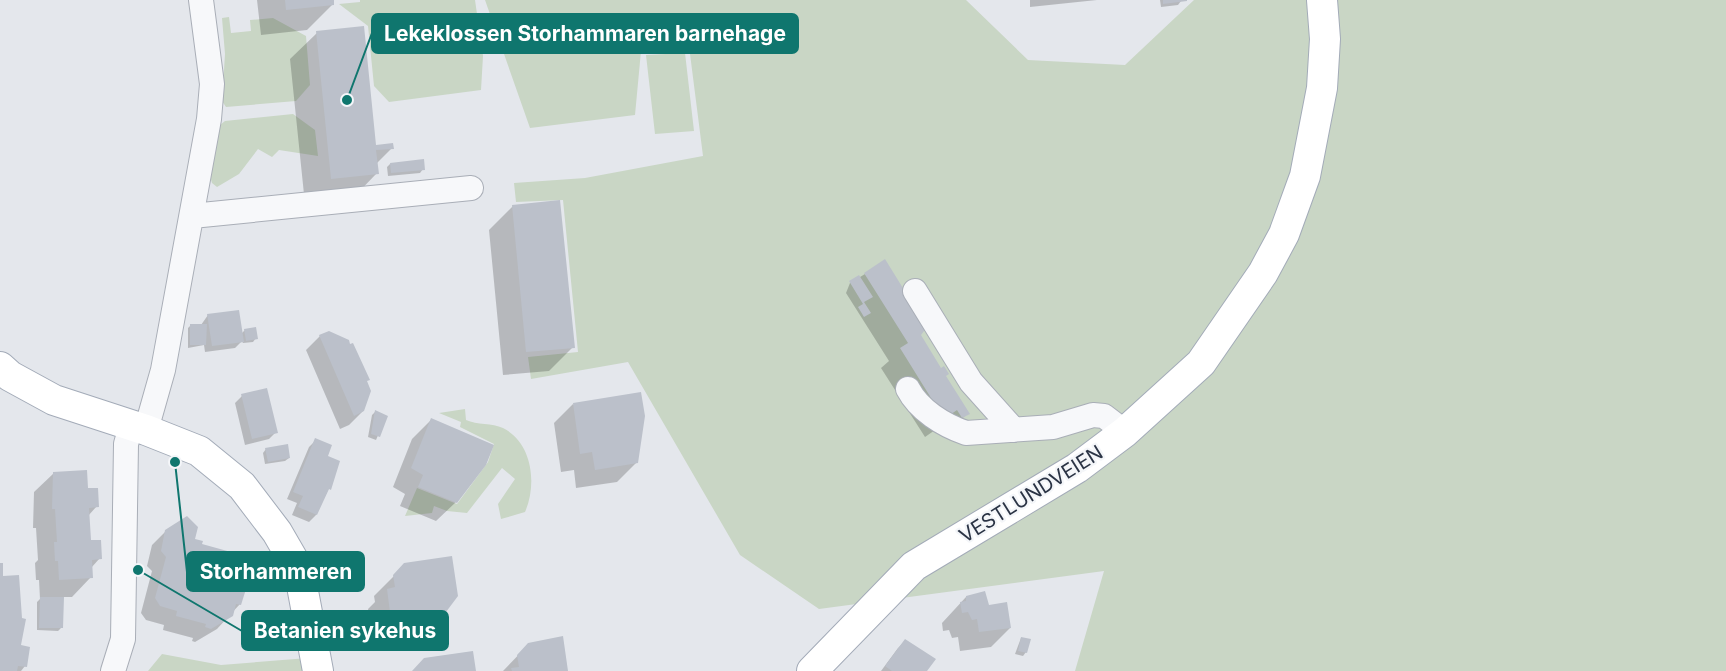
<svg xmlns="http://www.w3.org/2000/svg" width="1726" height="671" viewBox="0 0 1726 671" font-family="Inter,sans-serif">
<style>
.green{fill:#c9d6c5}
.shadow{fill:#0003}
.building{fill:#bbc0ca}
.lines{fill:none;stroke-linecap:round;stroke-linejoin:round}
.minor-casing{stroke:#a9aeb7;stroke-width:26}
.major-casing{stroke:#a3abb8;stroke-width:32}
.minor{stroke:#f7f8fa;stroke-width:24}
.major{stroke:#fff;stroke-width:30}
.labels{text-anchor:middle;stroke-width:4.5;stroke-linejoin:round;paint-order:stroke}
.street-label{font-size:20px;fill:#2b3445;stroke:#f4f6f9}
.leader{fill:none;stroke:#0f766e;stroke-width:2}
.callout-dot{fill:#0f766e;stroke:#f4f6f9;stroke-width:2}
.callout{fill:#0f766e;stroke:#0f766e;stroke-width:2}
.callout-label{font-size:21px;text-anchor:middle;font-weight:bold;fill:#fff}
</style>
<rect width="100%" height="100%" fill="#e4e7ec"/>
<path class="green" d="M360,0H475L483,56L481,90L389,102L374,86L368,26L339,4L360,2Z
M485,0H966L1028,60L1125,65L1194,0H1726V671H1075L1104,571L819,609L740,555L628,362L531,379L528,357L578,352L563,200L516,202L514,183L585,178L703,156L689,46L641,51L635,115L530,128Z
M229,17L231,33L251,31L250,20L273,18L306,36L310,85L296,101L226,107L222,101L225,54L222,18Z
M685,53L694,131L655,134L646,55Z
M293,114L315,130L318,156L279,150L272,157L258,149L239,174L217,187L212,183L210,176L220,125L225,121Z
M465,409L466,420C477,425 492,423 503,428C533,443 537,485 525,512L501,519L498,504L515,479L502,468L467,513L447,511L434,506L432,513L405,516L417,488L457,504L488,462L494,444L460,427L461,422L439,413Z
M162,654L221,665L308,658L312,671H148Z"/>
<path class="shadow" d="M257,0H332L333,4L307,30L261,35Z
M1030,0H1097L1030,7Z
M1160,0H1181V1L1178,5L1161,7Z
M317,33L374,146L392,148L376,164L377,173L351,200L305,204L290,59Z
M390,164L423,169L420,173L388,176L387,167Z
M513,206L573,347L549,371L503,375L489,230Z
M865,274L919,334L968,413L943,436L938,428L925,437L881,368L889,361L846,293L850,283Z
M208,315L241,334L245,330L256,338L253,342L243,343L242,341L235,348L205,352L204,345L188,348V328L191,325H201Z
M329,332L363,411L349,425L340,429L306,350L320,336Z
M242,396L276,432L269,439L245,445L235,403Z
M573,404L637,462L617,482L576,488L574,470L561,472L554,423Z
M375,412L386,417L376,440L368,437L372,415Z
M431,420L456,502L436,521L400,506L405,494L393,487L412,439Z
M316,440L335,475L316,515L309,522L292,515L297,503L287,499L309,447Z
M266,449L289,458L285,461L265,464L263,453Z
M54,473L86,490L97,506L88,516L89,542L100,558L91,568V577L72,597H62L61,628L58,631L37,630V602L40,599L39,580H36L35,563L38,560L36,528H33L34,492Z
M166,531L193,540L248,573L240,584V604L217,629L195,642L192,641L193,638L163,630L164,625L146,620L141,613L152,571L147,566L152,545Z
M0,565L25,666L21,671H0Z
M405,565L445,611L425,631L373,638L368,609L375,602L374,596Z
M966,597L988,607L1010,628L991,647L960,651L958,637L952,638L949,630L943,631L942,623Z
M1021,638L1026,652L1023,656L1015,654Z
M905,641L925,671H881L898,648Z
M529,644L567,671H503Z"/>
<path class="building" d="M285,0H334V5L286,10Z
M1163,0H1187V1L1163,4Z
M364,26L376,145L393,143L394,149L376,150L379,174L331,179L316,31Z
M424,159L425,170L391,173L390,163Z
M560,200L575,348L526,352L512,205Z
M885,259L927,327L921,335L941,368L944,366L949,374L946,376L970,414L962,418L957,410L944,419L900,348L908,343L864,273Z
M859,275L873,297L864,302L871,313L864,317L858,307L863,304L849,281Z
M239,310L244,342L212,346L207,314Z
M190,324H207L206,345H190Z
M256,327L258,339L246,341L244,329Z
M329,331L349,340L350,344L353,343L370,380L367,381L371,391L364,411L354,416L319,335Z
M267,388L278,433L252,439L241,394Z
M641,392L645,416L638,463L595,470L592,452L580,454L573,403Z
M375,410L388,416L380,437L371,434Z
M431,418L494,445L486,465L457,503L418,487L423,475L411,468Z
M315,438L332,445L328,456L340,461L331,490L329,489L317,515L298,507L303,496L293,492Z
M288,444L290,458L268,462L265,448Z
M87,470L88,488H98L99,507L89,508L91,540H101L102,559L92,560L93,578L59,580L58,561H55L54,542H57L55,509H52L53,472Z
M187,516L198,527L195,539L203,541L202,544L249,557L248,560L253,562L250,574L244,577L242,583L246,589L241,605L236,604L233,616L211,629L205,627L206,624L176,616L177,611L160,606L155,598L166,557L161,551L165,530Z
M452,556L458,596L446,612L391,620L387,589L395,587L393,575L404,563Z
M0,563H3V576L19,575L22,618L26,619L21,645L30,647L27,667L18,666L17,671H0Z
M985,591L989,605L1007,602L1011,628L979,632L977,619L972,620L968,612L962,613L960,602L966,601V596Z
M40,597H64L63,628H39Z
M563,636L568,671H512L511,668L519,667L517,655L528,643Z
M1021,637L1031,639L1027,653L1018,651Z
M905,639L936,659L927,671H892L885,666Z
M473,651L476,671H412L424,658Z"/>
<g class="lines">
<defs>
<path id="minor" d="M192,216L471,188
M915,291L971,382L1014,430
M908,389C919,410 943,425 966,433L1053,427L1093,415L1104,416L1125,432
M146,430L163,370L209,119L212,84L201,0
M113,671L123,639L126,444L131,426"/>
<path id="major" d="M0,367L10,376L54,400L146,430L199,451L242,486L277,532L299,570L318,671
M812,671L914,566L1077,468L1125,432L1201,363L1263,273L1284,234L1305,176L1322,88L1325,39L1322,0"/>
</defs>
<use href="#minor" class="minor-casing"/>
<use href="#major" class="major-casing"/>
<use href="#minor" class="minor"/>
<use href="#major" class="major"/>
</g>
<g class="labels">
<g class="street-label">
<text transform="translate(1031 494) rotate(-32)" y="7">VESTLUNDVEIEN</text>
</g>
</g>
<path class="leader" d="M347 100L372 33M175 462L187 572M138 570L242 631"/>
<g class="callout-dot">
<circle cx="347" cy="100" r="6"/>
<circle cx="175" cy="462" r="6"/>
<circle cx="138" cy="570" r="6"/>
</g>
<g class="callout">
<rect x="372" y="14" width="426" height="39" rx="6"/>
<rect x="187" y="552" width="177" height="39" rx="6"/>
<rect x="242" y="611" width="206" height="39" rx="6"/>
</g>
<g class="callout-label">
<text x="585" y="41">Lekeklossen Storhammaren barnehage</text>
<text x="276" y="579">Storhammeren</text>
<text x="345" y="638">Betanien sykehus</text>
</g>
</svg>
